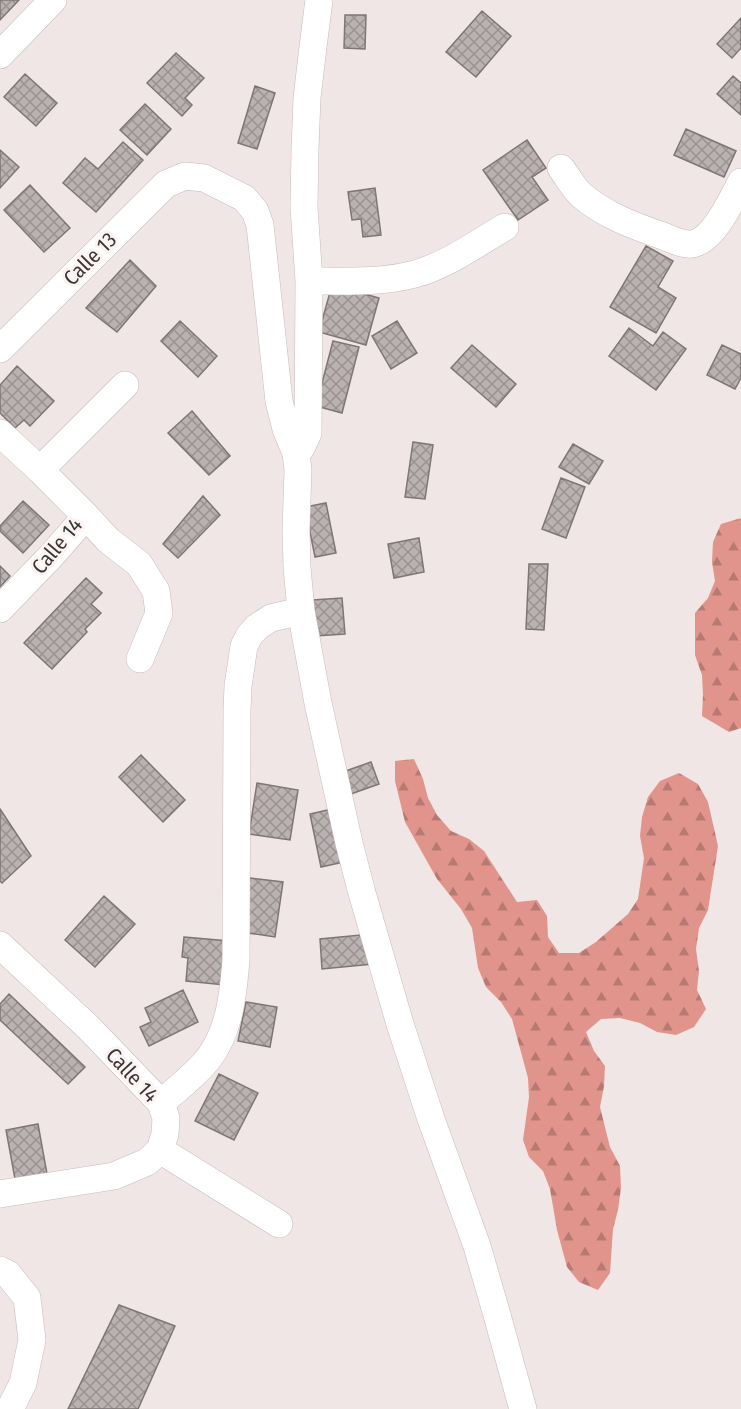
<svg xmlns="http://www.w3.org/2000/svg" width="741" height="1409" viewBox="0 0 741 1409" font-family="'Fira Sans Condensed',sans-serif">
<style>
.forest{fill:url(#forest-firs)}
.building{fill:url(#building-cross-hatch);stroke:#7e7675;stroke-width:1.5}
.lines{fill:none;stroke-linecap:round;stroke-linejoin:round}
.minor-casing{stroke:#c5bcbb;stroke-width:28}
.minor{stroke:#fff;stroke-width:27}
.labels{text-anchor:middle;stroke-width:6;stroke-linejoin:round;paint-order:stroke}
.street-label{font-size:21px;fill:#3a3636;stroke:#fcf3f2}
</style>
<defs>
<pattern id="forest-firs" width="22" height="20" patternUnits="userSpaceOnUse" patternTransform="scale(1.5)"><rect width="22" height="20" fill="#e1948b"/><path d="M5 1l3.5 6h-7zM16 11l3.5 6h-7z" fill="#b77a72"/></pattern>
<pattern id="building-cross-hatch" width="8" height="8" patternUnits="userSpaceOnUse" patternTransform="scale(1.5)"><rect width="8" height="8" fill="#bab2b0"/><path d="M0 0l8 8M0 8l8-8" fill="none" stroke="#989290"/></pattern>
</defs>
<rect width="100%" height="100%" fill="#efe6e5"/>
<path class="forest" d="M741,518V728L729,732L702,716L703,695L702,675L695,655V613L708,598L715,581L712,562L713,542L721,524Z
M414,759L423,779L428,798L437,815L451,831L469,839L484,851L517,902L537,900L547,916L548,937L559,953H579L596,942L628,914L638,899L644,858L640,836L642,817L648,797L660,781L679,773L698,784L708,802L718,846L708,910L699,928L696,949L699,971L697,990L706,1009L694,1027L676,1035L657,1032L640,1023L620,1018L601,1019L586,1032L594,1051L605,1066L604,1086L600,1107L610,1147L620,1166L621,1188L618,1210L613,1229L610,1273L598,1290L579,1282L567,1267L557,1230L550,1189L543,1171L529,1157L523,1140L529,1097L528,1078L512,1019L501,1002L486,987L478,968L472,928L461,909L437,879L405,822L395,781V761Z"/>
<path class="building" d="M0,0H19L0,20Z
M482,11L511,36L476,77L446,52Z
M345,15H366L365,49L344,48Z
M741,18V48L732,58L717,44Z
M176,53L204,78L185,98L192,105L182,116L147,83Z
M25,74L57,103L36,126L4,97Z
M733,76L741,83V115L717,94Z
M255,86L275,93L257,149L238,143Z
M145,104L171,129L147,155L120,130Z
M686,129L736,151L724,177L674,155Z
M527,140L546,168L532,177L548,200L518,220L483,170Z
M123,142L143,160L96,212L63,183L85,158L98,169Z
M0,150L19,167L0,188Z
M30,185L70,228L44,252L4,210Z
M375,188L381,235L363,237L361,219L352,220L348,192Z
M646,246L673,261L658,287L676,298L656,333L610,307Z
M130,260L156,286L117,332L86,308Z
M332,285L379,298L366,345L319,332Z
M180,321L217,356L198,377L161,341Z
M397,321L417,353L391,369L372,336Z
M629,328L653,346L663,332L686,349L656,390L609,356Z
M333,341L359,347L342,413L316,406Z
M472,345L516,384L496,407L451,368Z
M722,345L741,354V378L735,389L707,375Z
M17,366L54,401L30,426L24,420L15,428L0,413V385Z
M192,411L230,456L209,475L168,433Z
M413,442L433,445L425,499L405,497Z
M573,444L603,461L589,484L559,467Z
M561,478L585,487L566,538L542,529Z
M203,496L220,515L178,558L163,544Z
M23,501L49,525L23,553L0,531V526Z
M326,503L336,553L315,557L305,507Z
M419,538L424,572L394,578L388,544Z
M529,564H548L544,630L526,629Z
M0,566L10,576L0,587Z
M86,578L102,593L91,604L101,613L85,629L87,632L52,669L24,643Z
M342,598L345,634L315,636L313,600Z
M141,755L185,800L163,822L119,777Z
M371,762L379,784L348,795L340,773Z
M257,783L298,790L290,840L249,834Z
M0,809L31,856L2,883L0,881Z
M332,809L344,862L321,867L310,814Z
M250,878L283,882L275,937L242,932Z
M104,896L135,924L95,967L65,940Z
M371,934L373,964L322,969L320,939Z
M184,937L229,941L225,985L186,981L188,958L182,957Z
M183,990L198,1022L149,1046L140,1027L151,1022L145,1008Z
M9,994L85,1067L68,1084L0,1020V1004Z
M246,1002L277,1007L270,1047L238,1041Z
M219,1074L258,1093L234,1140L195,1121Z
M38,1124L47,1174L15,1179L6,1130Z
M119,1305L175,1326L138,1409H68Z"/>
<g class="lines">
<defs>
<path id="minor" d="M0,55L53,0
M561,168C567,176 573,187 580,194C604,215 634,226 663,236C674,240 687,248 698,242C716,234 732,200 741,182
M309,281C344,281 381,283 415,274C447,265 476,244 505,227
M0,349L166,184L185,176L204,178L244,198L255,211L260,225L279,401L286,429L296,453L298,470L296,529L297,567L301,611L318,703L349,843L362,893L400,1024L431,1119L477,1246L497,1315L523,1409
M0,433L40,470L86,516L52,555L0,609
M296,453L301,448L308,433L309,281L304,207L305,149L307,98L313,47L319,0
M40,470L125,385
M86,516L108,540L139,564L156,591L159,613L140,659
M0,945L89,1028L161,1103L166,1118L165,1134L160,1150L147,1162L114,1176L0,1194
M161,1103C175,1091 190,1079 203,1065C229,1037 233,997 236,960L237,711L238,686L244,646L249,636L257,627L271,618L301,611
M160,1150L279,1224
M0,1270L8,1274L27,1298L32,1340L23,1383L10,1409"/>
</defs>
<use href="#minor" class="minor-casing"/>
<use href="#minor" class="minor"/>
</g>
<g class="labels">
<g class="street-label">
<text transform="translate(90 259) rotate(-45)" y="7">Calle 13</text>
<text transform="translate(57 546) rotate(-50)" y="7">Calle 14</text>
<text transform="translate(132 1075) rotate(47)" y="7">Calle 14</text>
</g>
</g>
</svg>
